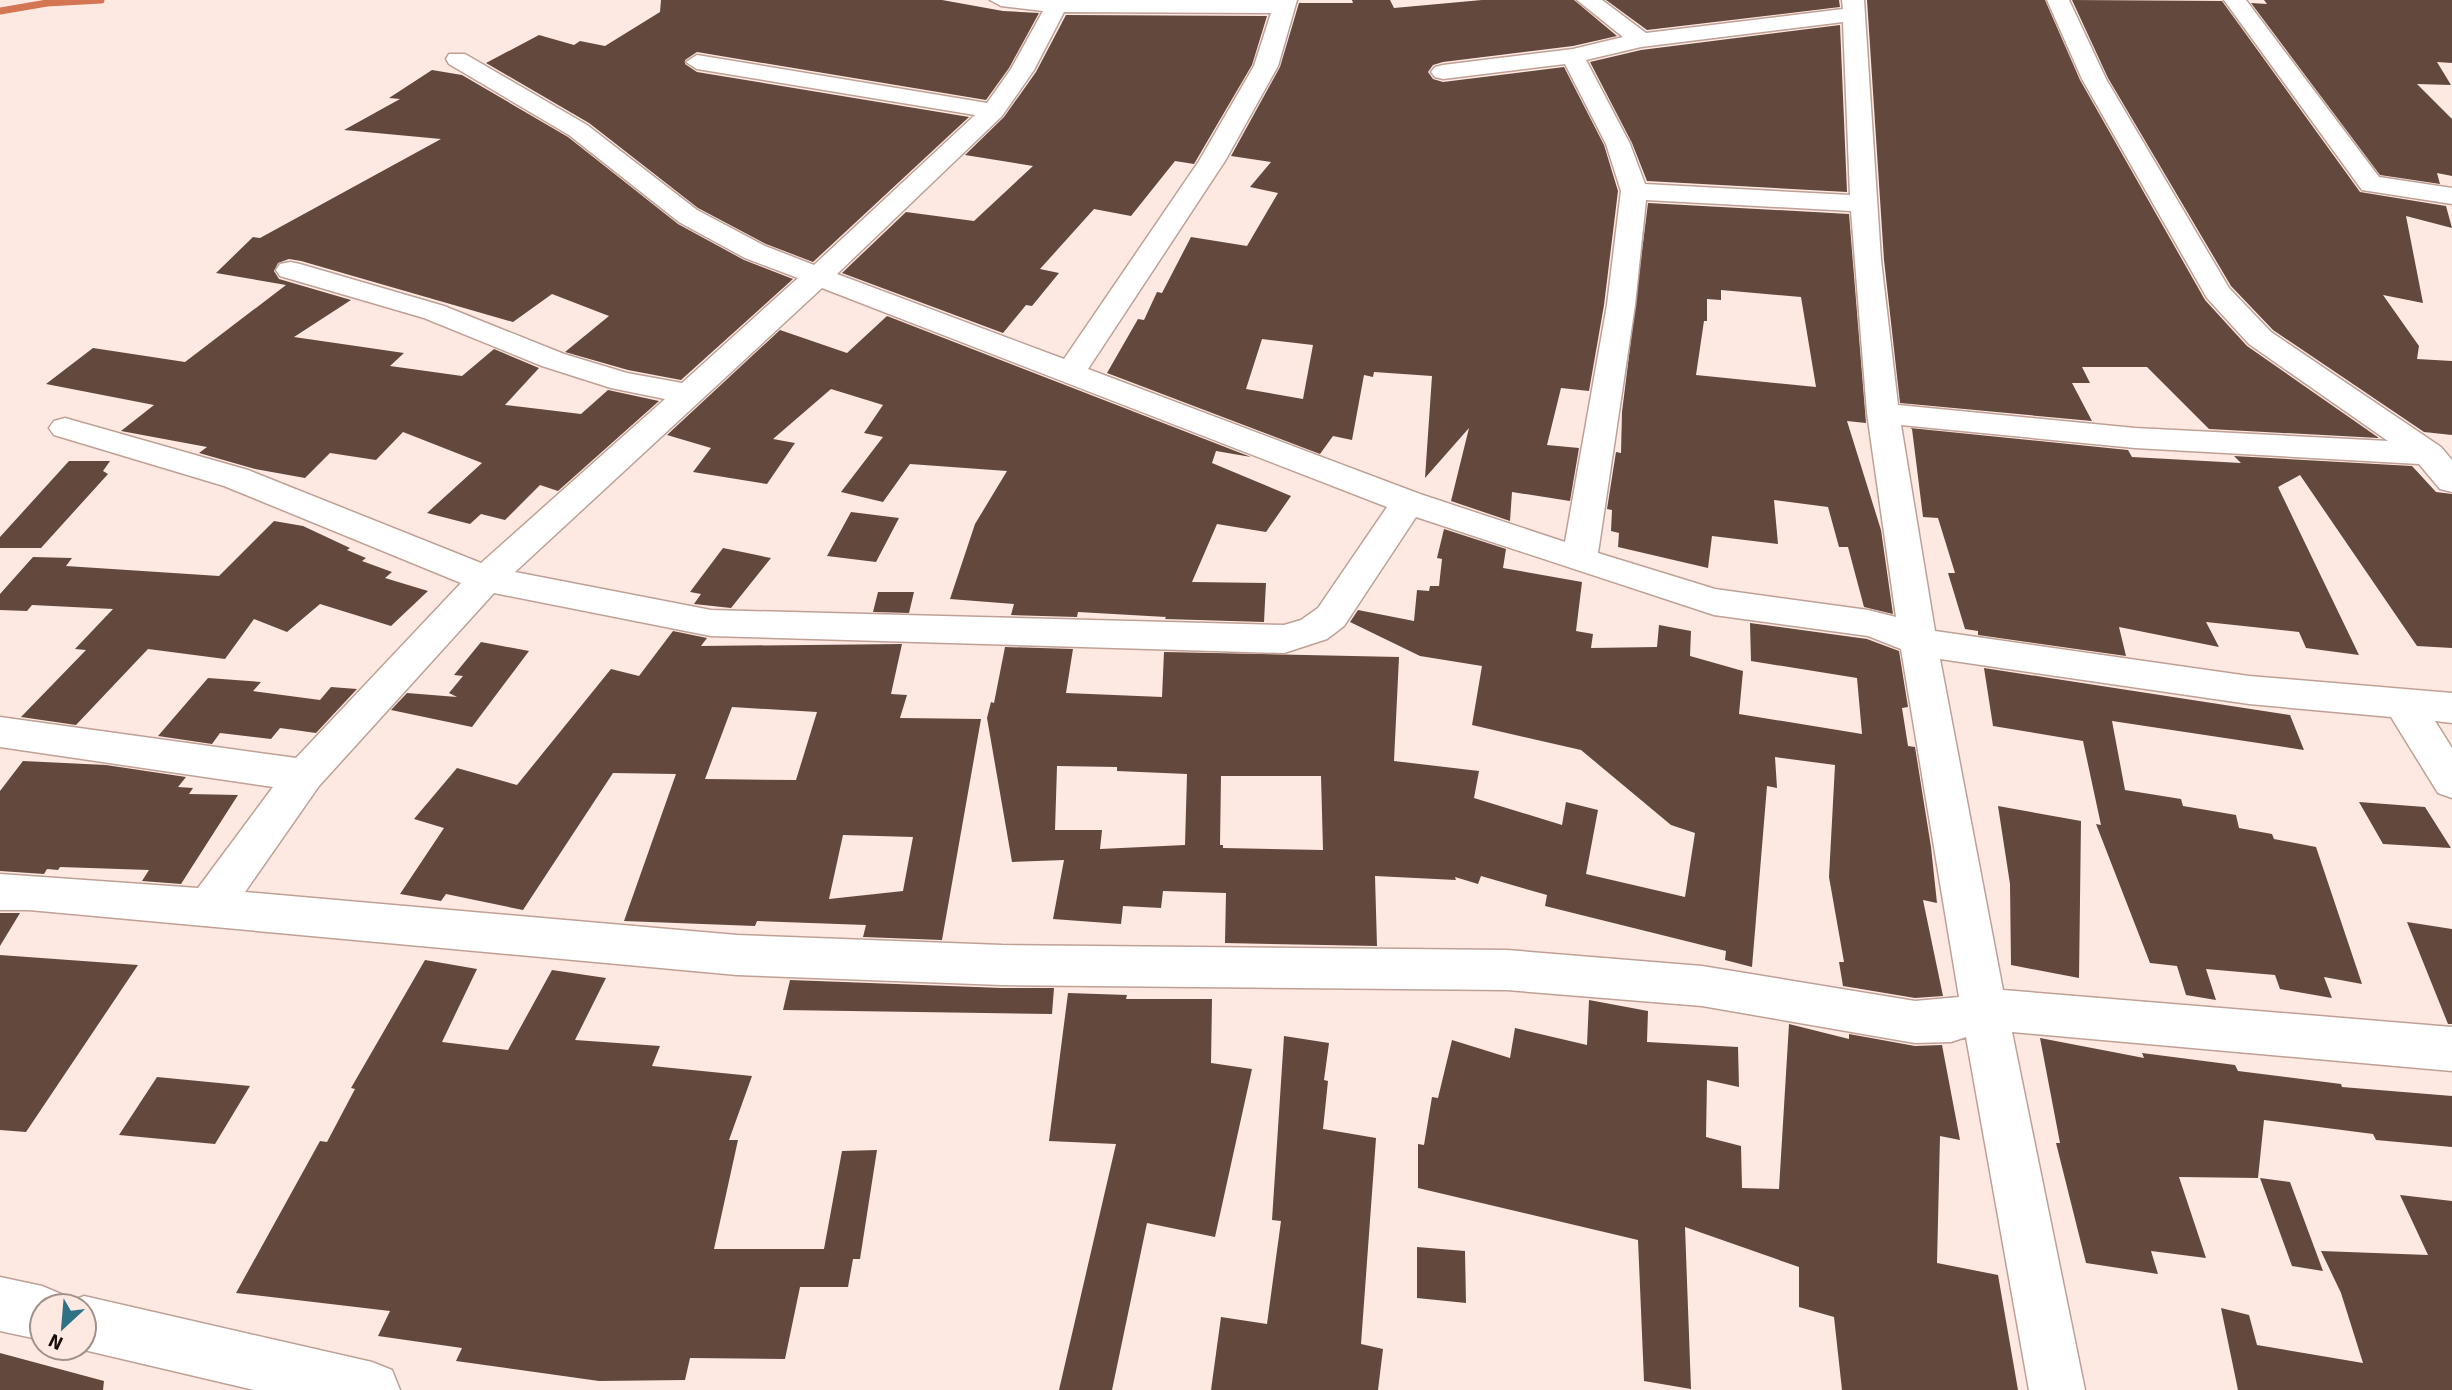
<svg xmlns="http://www.w3.org/2000/svg" width="2452" height="1390" viewBox="0 0 2452 1390" font-family="Signika,sans-serif">
<style>
.lines{fill:none;stroke-linecap:round;stroke-linejoin:round}
.stream{stroke:#d47553;stroke-width:7}
.building{fill:#63483e;fill-rule:evenodd}
.minor-casing{stroke:#bfa095;stroke-width:3}
.minor{fill:#fff;fill-rule:evenodd}
</style>
<rect width="100%" height="100%" fill="#fde9e2"/>
<g class="lines">
<path class="stream" d="M0,11L47,3L101,0"/>
</g>
<path class="building" d="M661,0H942L1003,11L1039,13L1009,68L986,100L697,52L685,60V64L697,72L969,117L813,262L766,244L698,208L589,123L486,63L539,35L574,45L580,41L605,46L660,12Z
M1352,0H1390L1394,8L1482,0H1574L1617,36L1573,46L1443,62L1433,65L1428,72L1433,79L1443,82L1564,67L1604,145L1618,191L1604,305L1589,391L1561,388L1547,445L1579,448L1570,501L1512,492L1510,521L1451,501L1469,428L1425,478L1432,376L1374,372L1373,377L1364,375L1352,440L1333,436L1320,454L1107,373L1138,319L1144,320L1157,292L1162,293L1191,237L1247,246L1278,193L1250,187L1271,162L1231,156L1280,67L1299,3H1353ZM1262,339L1313,345L1303,399L1246,389Z
M1606,0H1839L1840,7L1647,30Z
M1867,0H2045L2080,80L2205,300L2247,346L2379,438L2209,429L2147,367H2082L2090,383H2072L2092,421L1900,403L1884,260Z
M2072,0L2222,1L2360,192L2446,206L2452,228L2406,216L2423,303L2383,295L2419,346L2417,359L2452,361V435L2424,432L2273,330L2231,286L2108,78Z
M2264,0H2452V63L2437,62L2451,85L2417,84L2452,119V176L2437,173L2440,184L2380,175L2251,3L2267,4Z
M1066,15L1267,16L1252,65L1194,164L1175,161L1131,216L1094,209L1040,269L1059,273L1032,306L1026,305L1003,333L842,273L906,212L974,221L1033,166L965,155L1004,117L1036,72Z
M1840,25L1847,192L1647,181L1632,143L1590,62L1641,50Z
M432,70L462,75L568,137L678,224L744,260L793,279L681,380L628,370L565,352L609,316L552,294L513,322L301,261L289,259L278,263L274,271L279,279L351,300L294,337L404,353L390,366L462,376L494,349L539,368L505,405L581,414L608,390L659,401L558,491L540,485L505,520L481,514L470,524L427,513L482,463L403,432L376,460L330,453L305,478L255,469L199,453L207,447L121,431L154,405L46,384L93,348L185,362L286,285L216,273L253,237L260,238L441,139L344,130L400,99L389,98Z
M1648,203L1849,214L1866,423L1847,421L1881,530L1893,614L1864,607L1848,547H1839L1828,507L1774,500L1778,544L1712,536L1708,568L1618,547L1619,533L1611,531L1612,510L1607,509L1616,452L1621,453L1622,412ZM1721,290L1801,297L1816,387L1696,375L1704,321H1707V299L1721,300Z
M887,316L1251,457L1216,451L1212,463L1291,496L1266,532L1217,524L1192,582L1266,583L1264,622L1165,619L1166,617L1078,612L1077,617L1011,615L1014,604L950,599L975,524L1007,471L910,464L883,502L841,492L883,437L864,433L883,405L831,389L773,439L795,443L767,484L693,472L711,448L667,435L780,330L847,353Z
M1910,428L2128,450L2132,457L2241,463L2234,456L2412,466L2436,492L2452,494V648L2417,646L2300,475L2278,487L2359,655L2306,648L2299,632L2206,622L2219,647L2119,627L2126,656L1978,635V631L1965,629L1948,573H1955L1938,518L1923,517L1912,429Z
M69,461H110L103,471L108,474L41,548H0V537Z
M851,512L899,518L876,562L827,556Z
M274,521L303,526L350,548L347,550L366,558L362,561L392,572L385,578L428,591L391,626L320,604L287,632L254,619L225,659L148,649L76,725L21,717L86,650L75,649L113,609L32,605L27,611L0,610V594L33,557L72,558L66,566L219,576Z
M1444,529L1506,549L1503,568L1582,582L1576,631L1593,634L1591,648L1657,647L1659,625L1691,631L1690,656L1743,671L1739,714L1862,734L1857,678L1751,661L1750,623L1867,639L1899,651L1908,707L1902,708L1908,746L1915,747L1931,847L1937,903L1923,900L1943,996L1915,998L1843,986L1839,962H1844L1829,877L1835,765L1775,757L1777,788L1767,786L1752,967L1725,960L1726,951L1545,906L1547,895L1481,876L1478,884L1455,877L1456,880L1375,876L1377,946L1225,943L1226,893L1163,891L1161,908L1123,906L1121,924L1053,919L1064,860L1012,862L987,718L991,702L994,703L1005,647L1073,649L1066,693L1162,697L1164,652L1399,657L1394,761L1479,771L1474,798L1562,825L1566,802L1598,810L1586,874L1685,897L1695,833L1671,825L1581,750L1472,725L1482,666L1420,656L1350,622L1358,610L1414,621L1417,590L1429,591L1430,586H1439L1442,559L1437,558ZM1057,766L1117,767V771L1187,774L1185,845L1100,849L1102,830H1055ZM1221,776H1321L1323,850L1223,848V845H1220Z
M723,548L771,558L731,608L694,604L701,594L690,592Z
M878,592H914L909,613L873,612Z
M673,631L707,638L701,646L902,644L891,694L907,695L900,718L981,719L942,940L863,937L866,925L757,921L755,926L624,921L676,774L613,773L523,910L446,894L441,901L400,894L444,828L414,819L457,768L517,785L611,669L639,676ZM732,707L817,712L796,780L705,779ZM843,835L913,837L903,891L829,899Z
M481,642L529,651L472,727L391,710L407,693L457,697L449,693L463,676L454,675Z
M1984,668L2290,715L2304,750L2112,721L2125,790L2181,799L2183,806L2236,815L2239,828L2272,834L2274,839L2316,847L2362,984L2324,977L2332,998L2280,989L2275,975L2206,969L2216,1000L2186,995L2177,966L2150,963L2096,824L2101,825L2083,741L1993,726Z
M208,678L261,682L253,691L320,700L331,687L357,689L316,733L280,728L271,739L220,733L212,744L158,736Z
M23,761L106,765L186,777L178,787L193,788L189,794L238,795L181,884L142,881L149,870L60,867L58,870L47,869L44,874L0,871V791Z
M2359,802L2425,807L2451,848L2383,844Z
M1998,806L2081,821L2079,978L2011,965L2010,884Z
M0,913H20L0,946Z
M2407,922L2452,929V1024H2448Z
M0,955L138,965L26,1132L0,1130Z
M425,960L477,969L442,1042L508,1050L552,970L606,978L575,1040L660,1046L652,1066L752,1076L729,1140H738L714,1249H824L842,1151L877,1150L860,1259H853L848,1287H800L785,1359L690,1358L685,1380L599,1381L456,1361L462,1348L378,1336L390,1311L236,1293L320,1141L327,1142L355,1089L351,1088Z
M790,980L1002,988H1054L1052,1014L783,1010Z
M1068,993L1127,995L1126,999H1212L1211,1063L1252,1069L1215,1237L1147,1223L1112,1390H1059L1116,1144L1049,1141Z
M1589,1000L1648,1011L1647,1042L1738,1047L1739,1087L1707,1080L1706,1137L1741,1146L1742,1188L1779,1189L1789,1024L1849,1039V1034L1915,1046L1942,1045L1960,1140L1940,1136L1937,1263L1998,1275L2018,1390H1842L1834,1317L1799,1307V1267L1685,1227L1691,1389L1644,1381L1638,1240L1418,1188V1144L1424,1145L1432,1097L1438,1098L1452,1040L1510,1058L1515,1028L1587,1045Z
M1284,1036L1329,1043L1324,1080L1328,1081L1323,1129L1376,1138L1361,1344L1383,1349L1378,1390H1211L1221,1317L1267,1324L1281,1221L1272,1220Z
M2040,1038L2144,1058L2142,1053L2235,1065L2238,1071L2341,1084L2342,1087L2452,1096V1147L2376,1140L2373,1134L2264,1120L2258,1178L2179,1177L2206,1258L2151,1251L2158,1274L2086,1263L2056,1143H2060Z
M157,1077L250,1086L215,1144L119,1135Z
M2260,1178L2290,1182L2323,1271L2292,1266Z
M2400,1195L2452,1201V1390H2238L2221,1308L2249,1315L2257,1345L2363,1363L2341,1293L2321,1251L2428,1255Z
M1417,1247L1465,1251L1466,1303L1417,1298Z
M0,1353L104,1381L103,1390H0Z"/>
<g class="lines">
<defs>
<path id="minor" d="M990,0H1297L1278,66L1225,161L1088,369L1420,494L1565,542L1607,305L1621,191L1606,144L1565,64L1443,79L1435,77L1431,72L1435,67L1443,65L1573,49L1623,37L1577,0H1602L1646,33L1843,9L1842,0H1864L1881,260L1898,405L2135,428L2388,441L2249,344L2207,298L2082,79L2047,0H2069L2106,79L2229,288L2271,332L2441,447L2452,460V492L2440,489L2419,464L2135,448L1901,425L1935,631L2249,676L2452,693V723L2435,721L2452,748V798L2438,793L2391,717L2249,704L1940,659L2003,990L2452,1027V1071L2012,1032L2085,1390H2029L1966,1037L1951,1042L1915,1043L1702,1006L1507,990L1002,985L737,975L29,910H0V874L198,888L273,787L0,747V717L296,758L461,583L224,486L54,435L49,428L54,421L65,418L248,470L481,563L665,399L611,388L542,366L424,318L280,276L276,270L280,264L290,262L300,264L444,306L564,354L627,373L682,383L798,278L745,258L679,222L569,135L449,64L446,59L449,54H465L587,125L697,210L765,246L814,265L975,115L697,69L686,62L697,55L987,103L1011,69L1043,11L1001,6ZM1064,12L1271,13L1254,66L1199,161L1064,359L837,274L1002,116L1034,70ZM1843,22L1850,195L1645,184L1630,144L1586,60L1641,47ZM1646,200L1851,211L1867,413L1896,617L1868,610L1715,589L1598,553L1635,305ZM822,288L1387,507L1318,608L1301,620L1284,625L711,610L515,572ZM1416,517L1714,615L1868,636L1901,649L1959,997L1915,1001L1702,966L1507,950L1002,945L737,935L245,892L319,786L494,593L711,636L1284,653L1327,639L1344,626Z
M2224,0H2246L2379,177L2452,188V204L2362,190Z
M0,1277L42,1286L61,1294L65,1304L84,1296L372,1362L392,1370L400,1390H254L84,1350L79,1348H84V1306H42V1340L0,1331Z"/>
</defs>
<use href="#minor" class="minor-casing"/>
<use href="#minor" class="minor"/>
</g>
<g transform="translate(63 1327) rotate(206)"><circle r="33" fill="#fde9e2" stroke="#a1918b" stroke-width="2"/>
<path d="M0-5L12 26L0 18L-12 26Z" fill="#307285"/>
<text y="-10" font-size="19" font-weight="bold" text-anchor="middle" fill="#170c09">N</text>
</g>
</svg>
